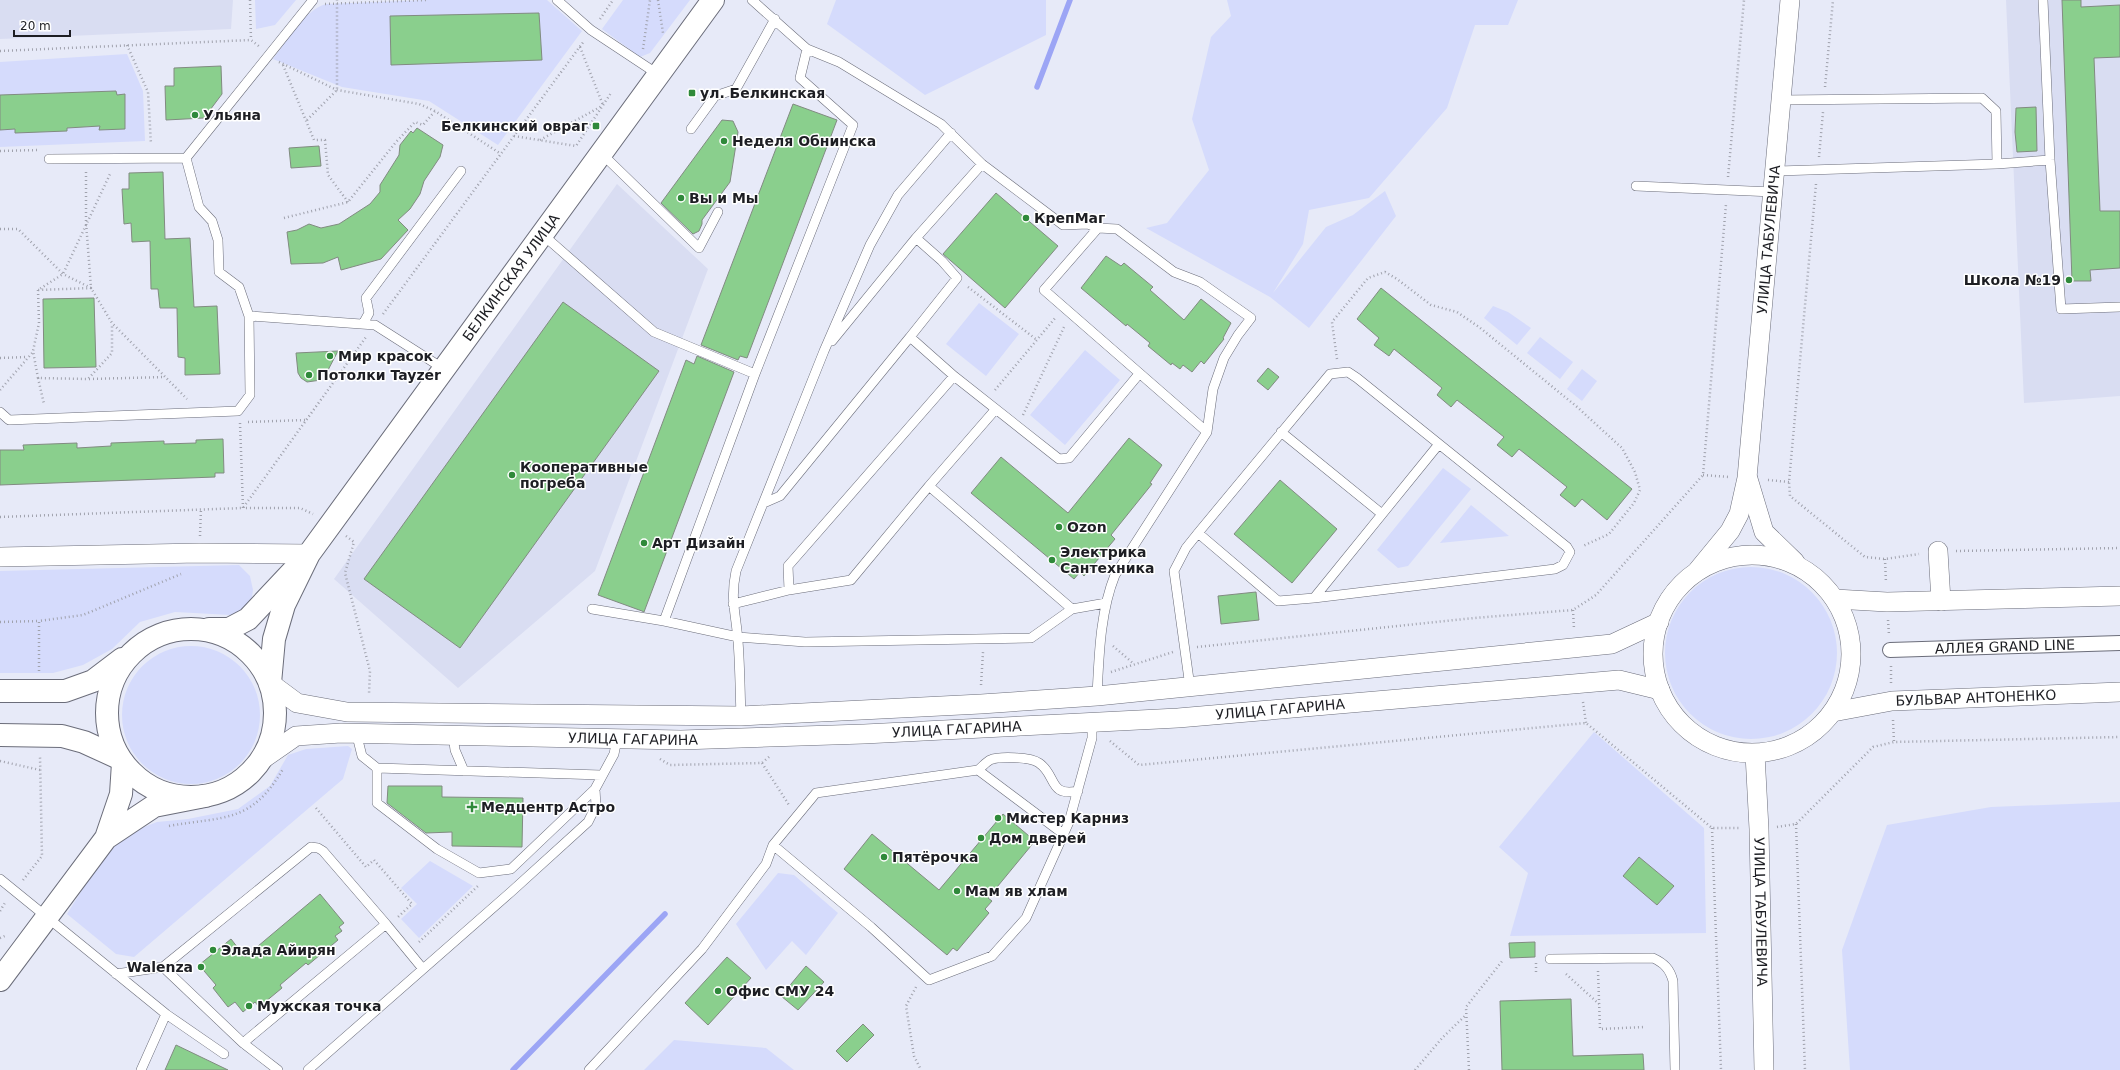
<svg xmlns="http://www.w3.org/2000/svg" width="2120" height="1070" viewBox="0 0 2120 1070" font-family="'DejaVu Sans',sans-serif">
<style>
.built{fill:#d9ddf2}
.green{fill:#d5dbfc}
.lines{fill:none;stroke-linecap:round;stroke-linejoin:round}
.stream{stroke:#9ca5f5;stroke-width:5.5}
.building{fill:#8acf8d;stroke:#818b81}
.service-casing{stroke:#6b6d7a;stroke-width:10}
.pedestrian-casing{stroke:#6b6d7a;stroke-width:16}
.minor-casing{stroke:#6b6d7a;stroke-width:20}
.tertiary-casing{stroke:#6b6d7a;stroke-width:24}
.secondary-casing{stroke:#6b6d7a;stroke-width:24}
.path{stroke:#a0a2ad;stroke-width:2.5;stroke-dasharray:1 3;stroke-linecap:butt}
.service{stroke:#fff;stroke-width:9}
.pedestrian{stroke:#fff;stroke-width:14}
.minor{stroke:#fff;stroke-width:19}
.tertiary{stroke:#fff;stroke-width:22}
.secondary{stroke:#fff;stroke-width:22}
.poi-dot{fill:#2f893a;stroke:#fff;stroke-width:1.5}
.labels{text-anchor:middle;stroke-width:3;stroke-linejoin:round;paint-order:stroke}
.poi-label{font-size:14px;font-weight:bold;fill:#1d1e23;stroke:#fff;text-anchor:start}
.street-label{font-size:14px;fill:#1d1e23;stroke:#fff}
</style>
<rect width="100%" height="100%" fill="#e7eaf8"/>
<path class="built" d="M0,0H233L231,29L0,39Z
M2006,0H2120V396L2024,403Z
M617,184L708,269L595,571L458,688L334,579Z"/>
<path class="green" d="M255,0H296L275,25L256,29Z
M426,0H547L582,31L498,145L429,101L342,87L273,59C288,40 303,11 326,4Z
M623,0H690L650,53L640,57L602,29Z
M836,0H1046V35L925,95L827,24Z
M1227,0H1518L1508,25H1475L1447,108L1369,198L1309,210L1303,244L1273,293L1326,227L1353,215L1385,191L1396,216L1309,328L1270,297L1146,228L1167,223L1209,170L1192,119L1211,37L1231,16Z
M127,54L143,91L145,141L0,147V62Z
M979,303L1019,334L986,376L946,344Z
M1493,306L1508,312L1531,328L1517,345L1484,318Z
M1540,337L1573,362L1560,379L1527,353Z
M1085,350L1120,380L1065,445L1030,415Z
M1582,369L1597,381L1582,401L1567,389Z
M1443,468L1471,489L1408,566L1398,568L1377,550Z
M1471,505L1509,536L1440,543Z
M239,565L250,576L253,590L251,603L243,612L231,615L175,612L140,622L112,649L83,665L53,673H0V571Z
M1665 653a86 86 0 1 1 172 0a86 86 0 1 1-172 0Z
M122 715a69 69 0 1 1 138 0a69 69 0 1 1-138 0Z
M1594,732L1704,828L1706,933L1510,936L1528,873L1499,847Z
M348,746L352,749L343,779L134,957L116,954L67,914L87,882L123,835L157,822L188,819L238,809L270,786L288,755L306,749Z
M2120,802V1070H1850L1842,950L1887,825L1991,807Z
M430,861L473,886L419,938L401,919L417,904L401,888Z
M778,873L794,875L838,913L806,955L792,941L766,970L736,924Z
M674,1040L766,1048L794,1070H644Z"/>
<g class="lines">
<path class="stream" d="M1037,87L1070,0
M513,1070L665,914"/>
</g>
<path class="building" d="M2062,0H2081V7L2120,5V57L2094,58L2100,211H2120V268L2090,270L2091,281H2072Z
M539,13L542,60L391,65L390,16Z
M221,66L222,94L204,118L166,120L165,86H174V68Z
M116,91L117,95L125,94V129L99,130L100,126L67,128V131L15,133V129L0,130V95Z
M793,104L837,120L747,358L740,356L738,360L701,345Z
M2036,107L2037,151L2017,152L2015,132L2016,108Z
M722,120L733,121L738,132L730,182L702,220V224L699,231L693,234L661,203Z
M417,128L443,145L440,157L424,181L420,194L410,209L398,220L408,230L381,259L341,270L338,257L323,263L291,264L287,232L297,230L309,224L321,228L339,224L370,204L380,192V185L399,155L400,145L411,131L413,133Z
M319,146L321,166L291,168L289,148Z
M163,172L165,239L190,238L194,307L217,306L220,374L185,375V358L178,357L177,308H160L158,289H151L150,241L132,242L131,223L124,224L122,189H129V173Z
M996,193L1058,246L1005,308L943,254Z
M1106,256L1121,266L1124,263L1153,287L1150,290L1184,320L1201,299L1231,323L1223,338L1224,339L1204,364L1201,361L1192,372L1183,365L1180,369L1172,363L1171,365L1148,346L1150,343L1127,324L1126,326L1081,288Z
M1381,288L1632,489L1607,520L1582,499L1575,507L1560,495L1567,487L1519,449L1512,457L1497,445L1504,437L1457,400L1451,407L1437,395L1442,388L1394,349L1389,356L1374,345L1379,338L1357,319Z
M94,298L96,367L44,368L43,299Z
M563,302L659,371L460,648L364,579Z
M338,351L327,372L321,373V380L307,382L301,378L298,373L296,353Z
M697,356L734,372L644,612L642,611L598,595L686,360L694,364Z
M1268,368L1279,377L1268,390L1257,381Z
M1129,438L1162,465L1150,483L1152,484L1111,535L1115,539L1084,576L1080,572L1074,579L971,493L1001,457L1068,513Z
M223,439L224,473H215V477L0,485V450H24L23,445L77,443V448L111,446V443L164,441V444L196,443V440Z
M1280,480L1337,529L1292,583L1234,534Z
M1256,592L1259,620L1221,624L1218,596Z
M388,786H442V797L523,798L522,847L452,846V832L426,833L387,803Z
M1003,814L1035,841L988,898L992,901L985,909L989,913L957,951L953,948L947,955L844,869L872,834L939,890Z
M1639,857L1674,886L1657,905L1623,876Z
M320,894L344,923L339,927L342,931L335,936L338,940L308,965L306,963L280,985L282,988L259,1007L255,1002L243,1012L235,1002L228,1007L213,988L216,985L199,965L231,939L245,957Z
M1535,942V957L1510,958L1509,943Z
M727,957L751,978L708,1025L685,1003Z
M806,966L824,982L798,1010L781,996Z
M1571,999L1573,1056L1643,1054L1644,1070H1502L1500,1001Z
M863,1024L874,1035L847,1062L836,1051Z
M176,1045L228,1070H165Z"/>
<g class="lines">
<defs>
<path id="service" d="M557,0L591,30L659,75
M752,0L807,49L839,62L941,124L982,164L1063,225L1088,224L1098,228L1117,229L1174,272L1200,282L1251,318L1238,335L1224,358L1213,389L1207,432L1115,575C1100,612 1099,656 1097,696
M2043,0L2050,160L2061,309L2120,307
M691,129L715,96L736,89L775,19
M601,153L699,248L718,212
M186,158L199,207L212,221L218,240L219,272L239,287L249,316
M49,159L186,158L313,0
M1997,164L2050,160
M1775,171L1997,164L1996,111L1982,98L1781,100
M1636,186L1773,192
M1098,228L1044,290L1207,432
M542,234L654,332L755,374
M363,324L369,313L366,298L461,171
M910,337L957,278L942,261L916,238L982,164
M832,341L916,238
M995,410L929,486L1072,609
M0,412L9,420L238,411L250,395L249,316L375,325L444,369
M1281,432L1382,514
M764,503L780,496L910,337L954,376L1059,459L1069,458L1139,374
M789,590L788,566L954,376
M1314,598L1439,444
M733,604L789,590L851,580L929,486
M592,609L664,621L755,374L853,125L800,78L807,49
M664,621L738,637L805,642L1031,638L1072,609L1106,603
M1190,687L1174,571L1186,548L1198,533L1330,374L1348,372L1357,378L1567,547L1570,552L1563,565L1555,569L1314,598L1278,601L1198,533
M741,716C740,691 740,666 738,641C736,613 730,600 736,571L824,351L870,245L898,195L951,133
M356,732L362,756L377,768V803L437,849L479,873L511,869L595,789L614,754L617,739
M453,735L455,750L464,771
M377,768L601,775
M978,770C982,767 986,762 990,760C999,756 1031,757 1039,763C1057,775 1048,797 1078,791
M1062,833L978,770L816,793L773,845L871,927L929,980L992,956L1026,918L1069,822L1092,738V722
M0,879L166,1014L141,1070
M386,924L423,969
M1550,959L1653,958C1664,963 1670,969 1673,981L1675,1070
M116,974L163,967L311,847L318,848L323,851L386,924L243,1043L163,967
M166,1014L224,1054
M243,1043L278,1070
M308,1070L512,891L588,822L596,806L595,789
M589,1070L702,949L766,864L773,845"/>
<g id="pedestrian">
<path id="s1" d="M1890,650L2120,643"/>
</g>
<g id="minor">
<path d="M1748,479L1764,532L1795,562"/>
<path d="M1938,551L1941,601"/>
<circle cx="1752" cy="654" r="99"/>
<path d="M0,557L199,553L309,554"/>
<path id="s2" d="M1698,570L1730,531L1739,514L1747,478L1790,0"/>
<path d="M1835,599L1887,602L2120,596"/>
<path d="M270,683L297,703L347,712L741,716L981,704L1097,696L1612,644L1659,622"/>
<path id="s3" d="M1833,712L1892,701L2120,692"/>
<path id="s4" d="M1755,754L1759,829L1764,1070"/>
<path id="s5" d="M260,761L296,736L341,733L681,740L864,734L1178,718L1619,680L1660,690"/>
</g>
<path id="tertiary" d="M106,838L154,806L205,796
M0,980L106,838L121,794L123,763"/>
<g id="secondary">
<circle cx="191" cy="713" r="84"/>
<path d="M209,629H229L248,619L294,570"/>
<path id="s6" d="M270,683L274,639L284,605L309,554L713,0"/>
<path d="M0,691H65L93,681L122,659"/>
<path d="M0,735L62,736L84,742L119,758"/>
</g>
</defs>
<use href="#service" class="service-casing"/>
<use href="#pedestrian" class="pedestrian-casing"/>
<use href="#minor" class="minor-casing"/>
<use href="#tertiary" class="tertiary-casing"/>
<use href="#secondary" class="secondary-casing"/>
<path class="path" d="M250,0L251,40
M658,0L663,33
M325,4L426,0
M600,19L613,0
M127,45L148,92L151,144
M580,47L603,105
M643,49L650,0
M0,51L251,40L260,47
M279,62L337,90L419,104L435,111L501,154
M283,65L314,140H325L328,175L348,202
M1825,87L1833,0
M307,120L337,90V0
M514,136L576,146L611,93
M540,140L602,106
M0,151L38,150
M1819,157L1823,112
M86,172V222L91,288L38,290L63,274L111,172
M1728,177L1744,0
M1816,184L1789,482L1790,496L1865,557L1885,559L1919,554
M284,218L348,202L396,142L415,122L423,125L435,111
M0,229H18L63,274L91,288L112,323L187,399
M968,287L1037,340
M38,290L39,323L33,351L38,378L88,379L112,353V324
M383,314L584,41
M0,358L27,357
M1337,359L1332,322L1368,278L1385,272L1397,279L1431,305L1457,312L1479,327L1576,406L1622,448L1635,472L1640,490L1634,503L1609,534L1583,546
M38,378L44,404
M89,379L165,377
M0,390L33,352
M995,390L1056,317
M1023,415L1065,325
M248,422L305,420
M240,423L243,508H300L313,514
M1703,475L1729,477
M1768,480L1789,482
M0,517L243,508L366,337
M200,536L201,508
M346,536L354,542L345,573L370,671L369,694
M1956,551L2120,548
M1885,559L1886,583
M1573,610L1574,629
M1888,620L1889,635
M0,622L39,621
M1113,646L1134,664
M1197,647L1474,618L1573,610L1596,595L1703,475L1726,204
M1891,666V683
M39,671V621L83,615L181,574
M1111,672L1173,652
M981,685L983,652
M1583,702L1586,723
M1893,720L1894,742
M1110,741L1139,765L1586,723L1712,828H1740
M660,759L670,765L762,763L770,756
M0,761L40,770
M762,763L789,805
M316,808L366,867L374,860L412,904L398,917
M1796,824L1805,1070
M169,826C224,816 251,824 283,769
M1777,827L1796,824L1873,747L1894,742L2120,737
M1712,828L1721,1070
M23,880L42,856L40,756
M0,911L6,901
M0,938L7,935
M419,942L478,886
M1536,963V975
M1598,971L1600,1029L1645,1027
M1566,974L1599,1004
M916,987L906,1006L914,1056L921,1070
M1415,1070L1443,1037L1466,1015
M1469,1070L1466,1007L1503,960"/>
<use href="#service" class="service"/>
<use href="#pedestrian" class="pedestrian"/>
<use href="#minor" class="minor"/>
<use href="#tertiary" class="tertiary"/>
<use href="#secondary" class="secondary"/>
</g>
<g class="poi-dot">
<rect x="688" y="89" width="8" height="8" rx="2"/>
<circle cx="195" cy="115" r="4"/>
<rect x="592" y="122" width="8" height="8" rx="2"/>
<circle cx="724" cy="141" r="4"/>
<circle cx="681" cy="198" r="4"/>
<circle cx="1026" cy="218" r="4"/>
<circle cx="2069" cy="280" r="4"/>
<circle cx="330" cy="356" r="4"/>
<circle cx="309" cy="375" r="4"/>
<circle cx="512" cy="475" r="4"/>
<circle cx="1059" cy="527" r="4"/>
<circle cx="644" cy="543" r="4"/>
<circle cx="1052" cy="560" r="4"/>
<path d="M470 801h4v4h4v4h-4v4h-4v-4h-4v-4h4z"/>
<circle cx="998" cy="818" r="4"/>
<circle cx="981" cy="838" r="4"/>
<circle cx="884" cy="857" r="4"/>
<circle cx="957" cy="891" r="4"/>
<circle cx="213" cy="950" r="4"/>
<circle cx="201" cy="967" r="4"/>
<circle cx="718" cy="991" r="4"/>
<circle cx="249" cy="1006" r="4"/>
</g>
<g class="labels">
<g class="poi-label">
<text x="700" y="98">ул. Белкинская</text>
<text x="203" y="120">Ульяна</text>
<text x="588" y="131" text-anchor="end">Белкинский овраг</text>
<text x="732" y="146">Неделя Обнинска</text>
<text x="689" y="203">Вы и Мы</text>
<text x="1034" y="223">КрепМаг</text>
<text x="2061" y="285" text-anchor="end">Школа №19</text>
<text x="338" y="361">Мир красок</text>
<text x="317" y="380">Потолки Tayzer</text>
<text x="520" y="472">Кооперативные<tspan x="520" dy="16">погреба</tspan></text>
<text x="1067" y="532">Ozon</text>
<text x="652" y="548">Арт Дизайн</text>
<text x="1060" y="557">Электрика<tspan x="1060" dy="16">Сантехника</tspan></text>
<text x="481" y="812">Медцентр Астро</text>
<text x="1006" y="823">Мистер Карниз</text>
<text x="989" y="843">Дом дверей</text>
<text x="892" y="862">Пятёрочка</text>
<text x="965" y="896">Мам яв хлам</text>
<text x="221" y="955">Элада Айирян</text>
<text x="193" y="972" text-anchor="end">Walenza</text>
<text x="726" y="996">Офис СМУ 24</text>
<text x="257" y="1011">Мужская точка</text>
</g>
<g class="street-label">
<text dy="5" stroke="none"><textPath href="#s2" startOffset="346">УЛИЦА ТАБУЛЕВИЧА</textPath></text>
<text dy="5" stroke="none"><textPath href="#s6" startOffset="479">БЕЛКИНСКАЯ УЛИЦА</textPath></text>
<text dy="5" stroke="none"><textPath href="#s1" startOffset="115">АЛЛЕЯ GRAND LINE</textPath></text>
<text dy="5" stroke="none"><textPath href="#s3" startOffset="144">БУЛЬВАР АНТОНЕНКО</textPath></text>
<text dy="5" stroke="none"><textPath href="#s5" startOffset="1029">УЛИЦА ГАГАРИНА</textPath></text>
<text dy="5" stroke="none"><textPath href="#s5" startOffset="705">УЛИЦА ГАГАРИНА</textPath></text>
<text dy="5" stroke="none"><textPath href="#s5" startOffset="381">УЛИЦА ГАГАРИНА</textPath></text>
<text dy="5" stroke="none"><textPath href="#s4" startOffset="158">УЛИЦА ТАБУЛЕВИЧА</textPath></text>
</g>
</g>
<path d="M14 30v6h56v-6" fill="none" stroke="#1d1e23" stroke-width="2"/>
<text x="20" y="30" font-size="12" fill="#1d1e23" stroke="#ffffff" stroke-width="3" paint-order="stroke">20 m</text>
</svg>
